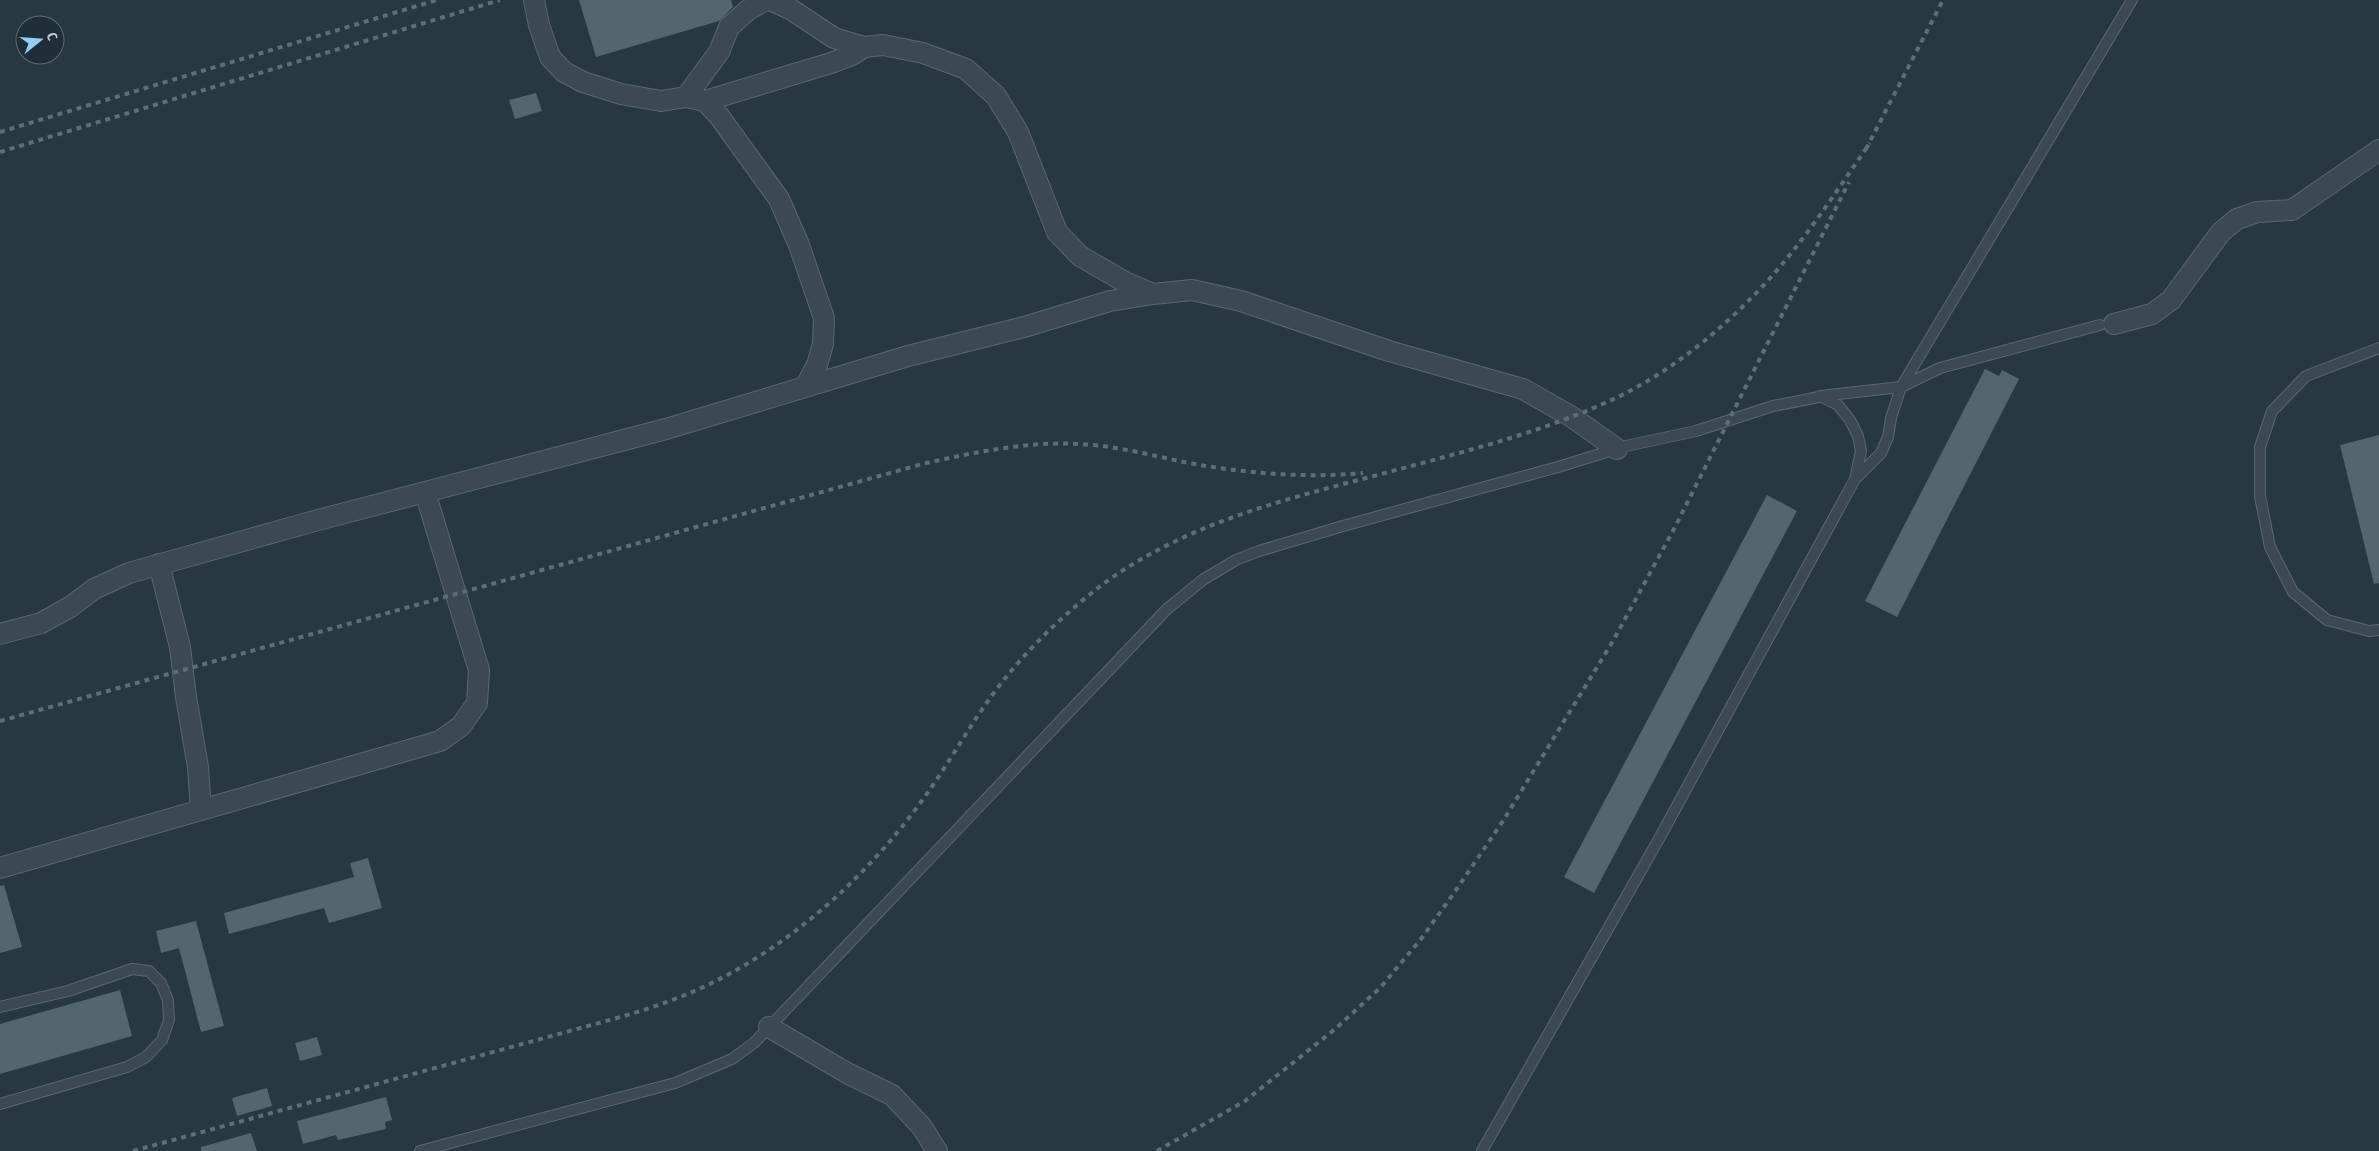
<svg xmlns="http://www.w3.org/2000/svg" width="2379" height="1151" viewBox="0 0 2379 1151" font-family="'Fira Sans Condensed',sans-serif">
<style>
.building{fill:#53656f}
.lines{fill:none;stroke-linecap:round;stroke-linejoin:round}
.service-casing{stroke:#5a676f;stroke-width:12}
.minor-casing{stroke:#5a676f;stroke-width:22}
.service{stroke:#3c4952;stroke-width:10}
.minor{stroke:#3c4952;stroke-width:20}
.rail{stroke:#5e6e79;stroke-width:4;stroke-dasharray:5 5;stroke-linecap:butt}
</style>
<rect width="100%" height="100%" fill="#273842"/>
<path class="building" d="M579,0H731L733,7L719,21L596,57Z
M536,93L542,111L515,119L509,100Z
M1985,369L1999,376L2002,370L2019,379L1897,617L1865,601Z
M2379,435V583L2374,584L2340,445Z
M1767,495L1797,511L1594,893L1564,877Z
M368,858L382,908L329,923L324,908L229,934L224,913L354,877L350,863Z
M4,885L22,947L0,953V886Z
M196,921L224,1026L201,1032L179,948L161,953L156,931Z
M120,990L132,1036L0,1074V1024Z
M317,1037L322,1055L300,1061L295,1043Z
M267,1088L272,1106L237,1116L232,1098Z
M386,1097L392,1120L385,1122L386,1129L338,1140L336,1135L303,1144L297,1121Z
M251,1133L257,1151H201V1147Z"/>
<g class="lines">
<defs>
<path id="service" d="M2379,348L2306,376L2272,411L2260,447V496L2270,547L2293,592L2327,620L2369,631L2379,630
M1820,396L1838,405L1850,420L1858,436L1861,451L1855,479
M0,1007L68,991L132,969L149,971L161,983L168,1000L169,1020L162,1040L146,1057L127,1067L0,1104
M420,1151L675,1083L732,1059L754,1043L836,957L1167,609L1204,579L1236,560L1259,551L1343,526L1558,467L1626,446L1696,431L1773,406L1829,395L1901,387L1940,368L2100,325
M1482,1151L1660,837L1855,479L1881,453L1888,437L1891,418L1901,387L2132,0"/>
<path id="minor" d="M534,0L539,25L550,57L564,72L583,82L621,94L661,101L686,97L705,101L719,116L779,199L799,245L824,318L823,344L817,365L805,387
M770,0L792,10L834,38L864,47
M686,97L719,52L729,27L748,10L766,0
M705,101L831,63L852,55L864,47L883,45L923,53L966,69L996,96L1018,132L1057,232L1080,256L1125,282L1153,294
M2114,324L2152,314L2171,300L2221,232L2237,219L2257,212L2292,210L2379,150
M159,564L180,647L186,697L198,767L201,810
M0,634L41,623L70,607L94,589L129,573L318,520L666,429L908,356L1024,327L1110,301L1153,294L1192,290L1241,301L1389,351L1523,389L1572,417L1617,449
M0,868L440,741L461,726L477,703L479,670L425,492
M769,1027L847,1073L892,1095L922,1127L937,1151"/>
</defs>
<use href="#service" class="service-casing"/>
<use href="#minor" class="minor-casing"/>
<use href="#service" class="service"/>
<use href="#minor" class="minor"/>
<path class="rail" d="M0,132L437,0
M1866,149L1943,0
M0,152L500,0
M0,721L926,463C977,452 1028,441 1080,444C1121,446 1160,458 1200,465C1254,474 1309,478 1363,473
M133,1151L617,1018C645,1010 672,1001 699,989C794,946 877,868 935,782C956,751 974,719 996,690C1026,650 1064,614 1103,584C1184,525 1278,501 1374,476C1458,453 1544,433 1622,395C1674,369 1721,330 1760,289C1802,245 1835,193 1870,143
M1157,1151L1245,1101L1334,1030L1380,988L1421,939L1454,893L1503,821L1613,641L1675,527L1849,182"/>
</g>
<g transform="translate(40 40) rotate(73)"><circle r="24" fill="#202e37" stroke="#5d6a73"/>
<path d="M0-4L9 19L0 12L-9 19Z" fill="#94cdf6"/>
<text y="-8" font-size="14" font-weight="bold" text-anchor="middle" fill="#b9c4cc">С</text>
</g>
</svg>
